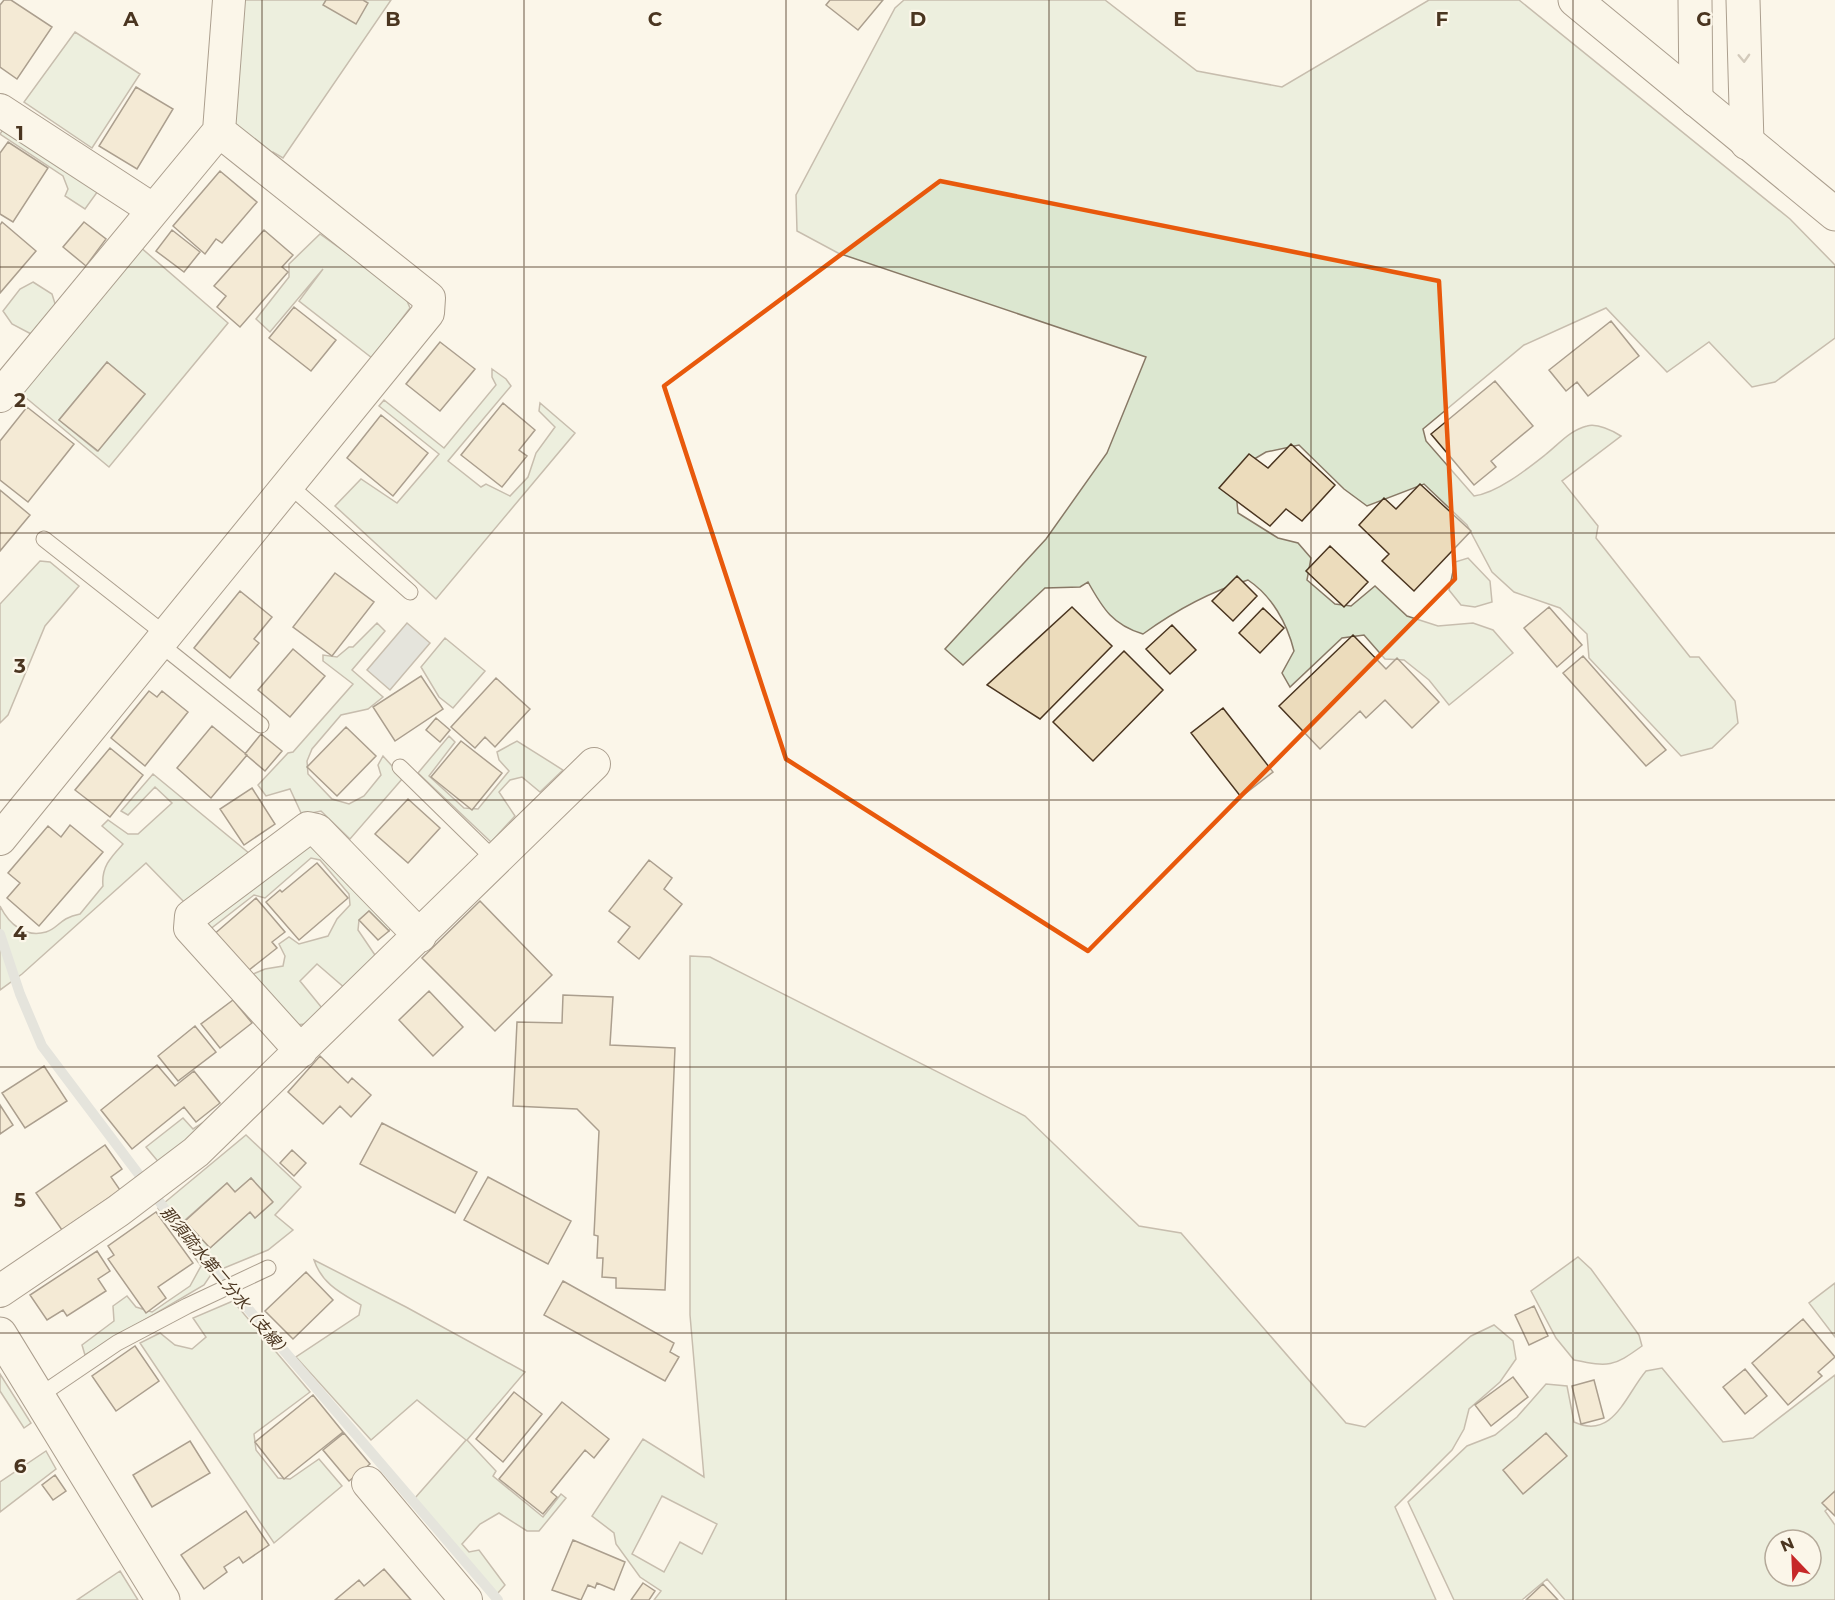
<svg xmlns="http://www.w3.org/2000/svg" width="1835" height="1600" viewBox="0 0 1835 1600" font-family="Montserrat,'Noto Sans JP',sans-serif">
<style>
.green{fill:#dce7d0;stroke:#887966;stroke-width:1.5;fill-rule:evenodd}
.water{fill:#c9cecd;stroke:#887966;stroke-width:1.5}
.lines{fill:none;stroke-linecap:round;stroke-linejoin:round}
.stream{stroke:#c9cecd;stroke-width:10}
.building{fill:#ecdcbc;stroke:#4a3520;stroke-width:1.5}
.service-casing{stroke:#4a3520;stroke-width:17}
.minor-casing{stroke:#4a3520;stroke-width:34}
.tertiary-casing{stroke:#4a3520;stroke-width:35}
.primary-casing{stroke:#4a3520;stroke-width:35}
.service{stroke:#fbf6e9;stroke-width:15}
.minor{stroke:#fbf6e9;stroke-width:32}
.tertiary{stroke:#fbf6e9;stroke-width:33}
.primary{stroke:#fbf6e9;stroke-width:33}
.oneway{stroke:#a29684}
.marked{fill:none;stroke:#e8590c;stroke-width:4.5;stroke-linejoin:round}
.grid{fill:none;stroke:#4a3520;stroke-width:1.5;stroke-opacity:0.55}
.labels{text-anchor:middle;stroke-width:4.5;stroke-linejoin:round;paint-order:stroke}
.water-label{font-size:16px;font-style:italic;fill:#4a3520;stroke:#fbf6e9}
.grid-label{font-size:20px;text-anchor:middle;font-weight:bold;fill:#4a3520;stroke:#fbf6e9;stroke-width:4.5;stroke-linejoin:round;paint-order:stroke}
</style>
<rect width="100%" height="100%" fill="#fbf6e9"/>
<path class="green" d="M218,0H391L283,158L273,152L264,156L229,130Z
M904,0H1105L1197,71L1282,87L1429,0H1519L1790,219L1835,265V338L1775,382L1752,387L1709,342L1667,372L1606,308L1524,345L1423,429L1426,441L1474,496C1497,493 1526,470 1545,455C1558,445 1570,430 1587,426C1598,423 1611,430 1621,436L1562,481L1598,526L1596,538L1690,657H1699L1735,701L1738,723L1712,748L1681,756L1589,658L1587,634L1560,608L1514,592L1492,572L1467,525L1424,484L1367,506L1344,489L1299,445L1266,452L1234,471L1238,513L1278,538L1298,543L1311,558L1307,580L1335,604L1351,606L1375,586L1407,616L1438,626L1473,623L1493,630L1513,653L1449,705L1429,680L1404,660L1385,659L1364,635L1342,638L1290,687L1282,673L1294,651C1287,623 1272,596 1248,580C1209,592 1176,610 1143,634C1113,625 1103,609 1088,582L1080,587L1045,588L963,665L945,649L1046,539L1107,453L1146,357L838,253L797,231L796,195L895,8Z
M75,32L140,74L92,148L24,102Z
M4,128L98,191L85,209L65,196L68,189L63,176L0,134Z
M320,234L404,294L410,308L372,358L299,301L323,269L270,332L256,319L289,277V264Z
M139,246L228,323L109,467L19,392ZM107,362L145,394L97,451L59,420Z
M33,282L52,294L57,310L33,335L12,324L3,311L20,289Z
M492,369L506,379L511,386L448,461L481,487L486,484L510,496L528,477L536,453L555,427L539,411L540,403L575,433L436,599L335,506L361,479L397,503L439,454L379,406L384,400L444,448L496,385L492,377Z
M1468,558L1490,581L1492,602L1475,607L1461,605L1449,590L1455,562Z
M40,561L50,562L79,586L45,626L8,715L0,723V604Z
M377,623L385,631L352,670L383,697L368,709L341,715L312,749L307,761L308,774L332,799L349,804L364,796L381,775L378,765L383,756L403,778L350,839L321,811L302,815L290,789L266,796L258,785L288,753L293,752L353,684L323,661V655L337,657L349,647H353Z
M445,638L485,671L453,708L439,697L421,667Z
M449,736L455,742L429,776L464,808L478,809L509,771L499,760L497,752L517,741L563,770L540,792L522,777L510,780L499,792L515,816L491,842L418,773Z
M153,774L250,854L186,904L146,863L22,974L0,990V906C9,924 25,938 46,932C59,928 59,918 80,914L103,886C101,867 111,857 123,844L102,826L108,820L128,834H138L172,803L155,787L128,815L121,811Z
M308,838L392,926L389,931L369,911L359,920L358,930L377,958L346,989L317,964L300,981L322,1008L307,1024L293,1025L250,984L253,974L265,969L283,966L285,956L279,944L289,937L299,944L328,936L337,919L350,905L349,894L320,860L311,858L265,898L254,895L209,930L204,919Z
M690,956L710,957L1025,1116L1139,1226L1181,1233L1346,1423L1365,1427L1471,1336L1494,1325L1513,1341L1516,1359L1500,1382L1469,1409L1464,1429L1452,1450L1395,1507L1436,1600H654L661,1591L640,1577L616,1544L614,1533L592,1516L643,1439L704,1477L690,1315ZM662,1496L717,1524L702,1554L680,1542L664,1572L632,1554Z
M183,1118L193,1129L204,1122L209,1126L161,1165L146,1147Z
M246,1135L301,1187L275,1215L293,1230L268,1250L212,1273L204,1285L85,1355L82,1345L114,1321L113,1306L127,1296L136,1307L152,1312L190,1286L201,1266L158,1208ZM251,1178L272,1203L255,1218L250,1212L210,1248L185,1220L227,1183L235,1192Z
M1578,1257L1591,1269L1639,1335L1642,1346C1613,1367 1609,1367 1574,1360L1556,1338L1531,1291Z
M314,1260L406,1307L525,1372L467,1440L496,1471L493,1476L543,1517L561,1494L566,1498L539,1531H527L499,1513L480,1524L462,1544L469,1552L479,1550L505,1585L497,1594L415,1498L466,1440L417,1400L371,1440L296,1357L359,1315L361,1305C341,1293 322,1284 314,1260Z
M1835,1283V1337L1809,1303Z
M233,1301L310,1392L254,1434L256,1450L278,1478L290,1479L319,1459L342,1486L274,1543L140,1343L160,1333L175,1345L192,1349L206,1337L193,1318Z
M1662,1368L1723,1442L1753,1438L1835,1375V1502L1825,1511L1835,1525V1600H1565L1547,1579L1522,1600H1454L1408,1502L1467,1446L1495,1435L1517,1417L1546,1384L1567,1386L1574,1422C1613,1440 1625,1396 1646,1371ZM1775,1540H1811V1576H1775Z
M0,1374L31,1423L24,1428L0,1391Z
M46,1451L56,1469L0,1512V1482Z
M120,1571L138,1600H77Z"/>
<path class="water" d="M407,623L430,643L390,690L367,670Z"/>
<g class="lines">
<path class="stream" d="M0,934L20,994L42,1046L183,1233L498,1600"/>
</g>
<path class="building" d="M4,0H11L52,27L17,79L0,67V5Z
M326,0H363L368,3L356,24L323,5Z
M830,0H883L858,30L826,5Z
M136,87L173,109L137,169L99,146Z
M8,142L48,168L13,222L0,214V153Z
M220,171L257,202L222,243L216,239L205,254L173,226Z
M2,222L36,251L0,293V225Z
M84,222L106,239L86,266L63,247Z
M172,230L200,252L184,272L156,251Z
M264,230L293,255L282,267L288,272L240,327L217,307L226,296L214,286Z
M294,307L336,340L311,371L269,338Z
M1611,321L1639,356L1588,396L1577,382L1566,391L1549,370Z
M440,342L475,369L440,411L406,384Z
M107,362L145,394L98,451L59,420Z
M1495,381L1533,426L1491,461L1496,467L1474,485L1431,434Z
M503,403L535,430L519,450L527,456L502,487L461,455Z
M27,407L74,444L28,502L0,480V441Z
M381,415L428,453L393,496L347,458Z
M1291,444L1335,485L1302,521L1286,509L1270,526L1219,488L1249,454L1268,468Z
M1420,484L1471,531L1414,591L1382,561L1389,554L1359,525L1384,498L1396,509Z
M0,490L30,515L0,551Z
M1330,546L1368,582L1344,607L1306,571Z
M335,573L374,602L332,656L293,627Z
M1237,576L1257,596L1233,621L1212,601Z
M240,591L272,617L254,639L259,643L230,678L194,648Z
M1072,607L1112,646L1040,719L987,685Z
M1549,607L1582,645L1557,667L1524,628Z
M1263,608L1284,628L1260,653L1239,633Z
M1172,625L1196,650L1170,674L1146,649Z
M1353,635L1386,669L1397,658L1439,702L1412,728L1385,700L1366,718L1360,711L1320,749L1279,706Z
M293,649L325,676L290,717L258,690Z
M1124,651L1163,690L1093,761L1053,722Z
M1583,656L1666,750L1646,766L1563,673Z
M421,676L443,709L395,741L373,707Z
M496,678L530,709L495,747L485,737L475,748L451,727Z
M149,691L157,697L162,691L188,712L145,766L111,738Z
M1223,708L1273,772L1241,797L1191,733Z
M436,718L450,730L440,742L426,730Z
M212,726L247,755L211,798L177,768Z
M346,727L376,756L337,796L307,767Z
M261,734L282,751L265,771L245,754Z
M461,741L502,773L472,810L431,777Z
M110,748L143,775L110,817L75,790Z
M252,788L275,824L244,845L220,809Z
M408,799L440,828L408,863L375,834Z
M70,825L103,852L39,926L7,898L20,883L8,873L48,826L61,837Z
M649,860L672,878L664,889L682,904L639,959L618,942L630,927L609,911Z
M317,863L348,898L299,940L266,902L280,890L282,892Z
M256,898L285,932L272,942L277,948L244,974L212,936Z
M480,901L552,975L495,1031L422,958Z
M369,911L389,931L378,940L359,920Z
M429,991L463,1027L433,1056L399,1020Z
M563,995L613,997L610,1045L675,1048L665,1290L616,1288V1278L602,1277L603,1258H597L598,1236L594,1235L599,1131L577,1109L513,1106L517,1022L562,1023Z
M233,1000L252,1023L220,1048L201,1024Z
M195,1026L216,1052L178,1081L158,1056Z
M320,1056L348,1083L352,1078L371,1095L351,1117L340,1106L323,1124L288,1092Z
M157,1065L175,1086L194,1071L220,1103L196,1122L184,1107L132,1149L101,1110Z
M44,1066L67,1101L25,1128L2,1093Z
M0,1105L13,1125L0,1134Z
M382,1123L477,1172L455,1213L360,1164Z
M105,1145L122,1169L111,1177L120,1190L62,1230L36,1193Z
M292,1150L306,1163L294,1176L280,1163Z
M488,1177L571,1221L548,1264L464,1220Z
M251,1178L273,1202L255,1218L250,1212L210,1248L185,1221L227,1183L235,1192Z
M156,1212L193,1263L158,1287L166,1298L146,1313L108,1259L114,1255L108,1246Z
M97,1251L110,1271L98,1279L106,1291L67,1316L63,1310L47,1320L30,1295Z
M306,1272L333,1300L293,1339L265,1311Z
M563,1281L674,1343L670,1352L679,1357L665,1381L544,1315Z
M1534,1306L1548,1336L1529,1345L1515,1315Z
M1803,1319L1835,1357L1818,1372L1822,1376L1788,1405L1752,1363Z
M135,1346L159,1381L116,1411L92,1376Z
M1745,1369L1767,1396L1745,1414L1723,1387Z
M1513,1377L1528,1397L1491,1426L1475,1405Z
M1594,1380L1604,1418L1581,1424L1572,1386Z
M514,1392L542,1414L503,1462L476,1439Z
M313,1395L343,1432L284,1479L255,1442Z
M562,1402L609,1439L594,1458L585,1450L551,1492L557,1497L543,1514L499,1479Z
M344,1433L370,1464L349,1481L323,1450Z
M1546,1433L1567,1456L1523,1494L1503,1470Z
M190,1441L210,1473L152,1507L133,1475Z
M55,1475L66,1491L53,1500L42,1485Z
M1835,1491V1516L1822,1503Z
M246,1511L269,1545L243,1563L239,1557L224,1567L227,1572L204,1589L181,1555Z
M573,1540L625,1562L614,1590L597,1583L595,1588L588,1585L581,1600L552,1590Z
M384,1569L411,1600H335L359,1580L364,1586Z
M643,1583L655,1591L649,1600H631Z
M1543,1584L1558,1600H1526Z"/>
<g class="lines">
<defs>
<path id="service" d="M289,485L410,592
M44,539L166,635
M160,644L261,725
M400,767L496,861
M39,1396L117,1343L187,1306L268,1268"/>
<path id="minor" d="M0,110L152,209
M219,131L229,0
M0,396L219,131L429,298L428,313L0,839
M301,1051L190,928L191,916L308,828L317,830L420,936
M0,1291L118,1211L196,1152L594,764
M368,1483L466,1600"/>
<path id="tertiary" d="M1575,0L1835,214
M0,1334L163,1600"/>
<path id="primary" d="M1695,0L1696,100
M1743,0L1747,143"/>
</defs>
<use href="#service" class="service-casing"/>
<use href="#minor" class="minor-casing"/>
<use href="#tertiary" class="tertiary-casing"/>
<use href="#primary" class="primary-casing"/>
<use href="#service" class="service"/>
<use href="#minor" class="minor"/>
<use href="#tertiary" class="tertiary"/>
<use href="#primary" class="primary"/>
</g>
<defs><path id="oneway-chevron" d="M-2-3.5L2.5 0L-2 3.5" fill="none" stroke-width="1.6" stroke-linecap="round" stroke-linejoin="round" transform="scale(1.5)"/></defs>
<use class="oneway" href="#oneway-chevron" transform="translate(1744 58) rotate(88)"/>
<path d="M0 0H1835V1600H0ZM940,181L1439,281L1455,579L1088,951L786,759L664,386Z" fill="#fbf6e9" fill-opacity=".55" fill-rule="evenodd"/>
<path class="marked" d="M940,181L1439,281L1455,579L1088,951L786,759L664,386Z"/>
<path class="grid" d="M262,0V1600M524,0V1600M786,0V1600M1049,0V1600M1311,0V1600M1573,0V1600M0,267H1835M0,533H1835M0,800H1835M0,1067H1835M0,1333H1835"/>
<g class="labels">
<g class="water-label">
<text transform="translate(226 1282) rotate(50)" y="6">那須疏水第二分水（支線）</text>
</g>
</g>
<g class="grid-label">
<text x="131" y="26">A</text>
<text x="393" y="26">B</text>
<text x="655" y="26">C</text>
<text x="918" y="26">D</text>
<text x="1180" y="26">E</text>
<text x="1442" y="26">F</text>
<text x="1704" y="26">G</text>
<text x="20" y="140">1</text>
<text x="20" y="407">2</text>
<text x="20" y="673">3</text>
<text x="20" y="940">4</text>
<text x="20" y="1207">5</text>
<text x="20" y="1473">6</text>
</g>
<g transform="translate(1793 1558) rotate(337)"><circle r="28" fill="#fbf6e9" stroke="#b4a999" stroke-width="1.5"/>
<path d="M0-4.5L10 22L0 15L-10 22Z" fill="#c62828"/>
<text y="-9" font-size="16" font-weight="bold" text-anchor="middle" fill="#4a3520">N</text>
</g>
</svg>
